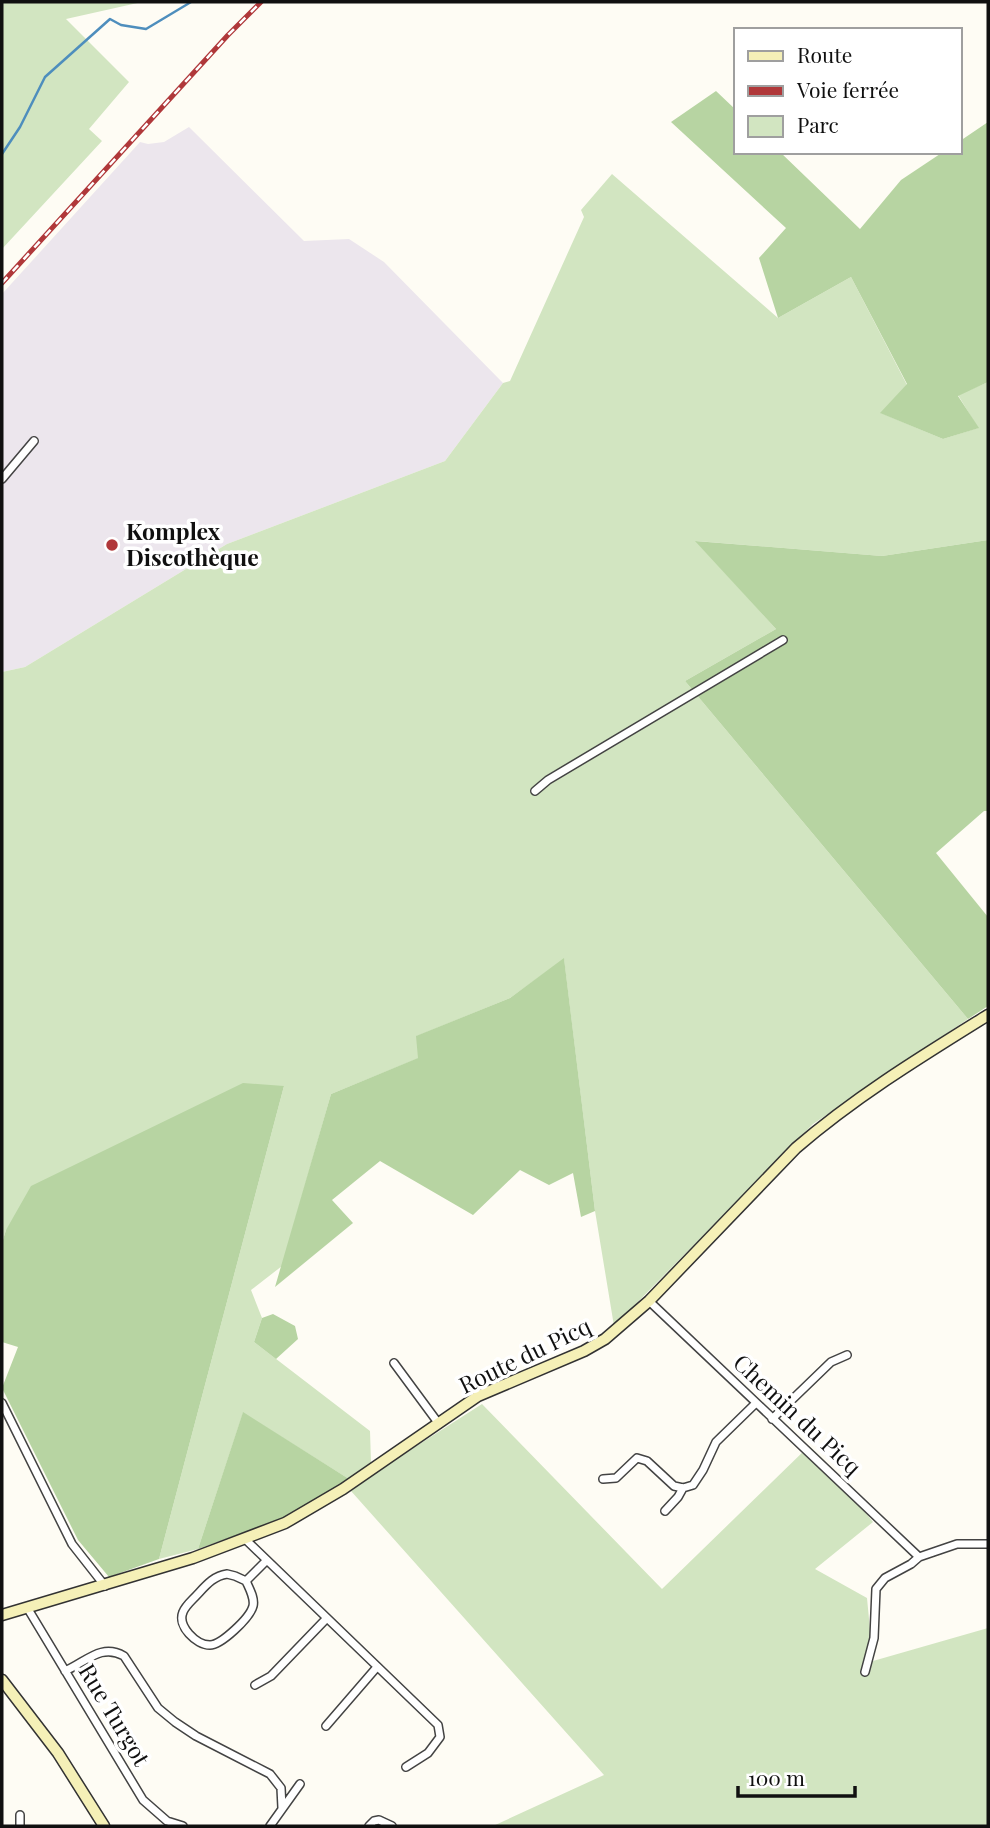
<svg xmlns="http://www.w3.org/2000/svg" width="990" height="1828" viewBox="0 0 990 1828" font-family="'Playfair Display',serif">
<style>
.industrial{fill:#ece6ed}
.green{fill:#d2e5c1}
.forest{fill:#b7d4a2}
.lines{fill:none;stroke-linecap:round;stroke-linejoin:round}
.stream{stroke:#4e8ebd;stroke-width:2.5}
.street-casing{stroke:#434343;stroke-width:10}
.secondary-casing{stroke:#323232;stroke-width:13}
.street{stroke:#fff;stroke-width:7}
.secondary{stroke:#f5f0b7;stroke-width:10}
.rail-casing{stroke:#b0383a;stroke-width:5}
.rail{stroke:#fff;stroke-width:2.5;stroke-dasharray:8;stroke-linecap:butt}
.poi-dot{fill:#b0383a;stroke:#fff;stroke-width:2.5}
.labels{text-anchor:middle;stroke-width:7;stroke-linejoin:round;paint-order:stroke}
.poi-label{font-size:23px;font-weight:bold;fill:#101010;stroke:#fff;text-anchor:start}
.street-label{font-size:23px;fill:#101010;stroke:#fff}
</style>
<rect width="100%" height="100%" fill="#fefcf4"/>
<path class="industrial" d="M189,127L304,241L349,239L384,262L503,383L445,461L227,544L25,667L2,672V294L140,142L148,144L164,142Z"/>
<path class="green" d="M2,2H142L66,19L129,82L89,129L102,141L2,249Z
M612,174L778,318L851,277L907,385L881,413L943,439L978,428L958,395L988,382V540L882,556L696,541L776,629L685,681L968,1019L813,1124L614,1326L595,1211L564,959L510,998L417,1036L419,1058L331,1094L282,1266L251,1290L262,1318L254,1342L370,1431L371,1463L349,1479L243,1413L198,1549L159,1559L284,1086L6,1230L2,1243V672L25,667L227,544L445,461L503,383L510,381L584,217L581,210Z
M482,1404L662,1589L809,1446L823,1459L873,1522L815,1569L867,1598L873,1661L988,1628V1826H493L604,1775L351,1491L376,1472Z"/>
<path class="forest" d="M716,91L736,110V152H780L860,229L901,180L943,152H960V141L988,122V382L958,396L979,428L943,439L880,413L907,384L851,277L778,318L759,258L786,228L671,122Z
M988,540V811H984L936,853L988,917V1006L968,1019L685,681L776,629L695,541L882,556Z
M564,958L595,1211L581,1217L573,1173L549,1185L520,1170L473,1215L380,1161L332,1200L353,1223L275,1287L331,1094L418,1058L416,1036L510,998Z
M243,1083L284,1086L159,1559L109,1577L78,1540L2,1388L18,1347L2,1342V1243L6,1230L31,1186Z
M273,1314L295,1326L298,1339L276,1359L254,1342L262,1318Z
M243,1412L349,1479L286,1517L198,1549Z"/>
<g class="lines">
<path class="stream" d="M2,154L20,127L45,77L110,19L121,25L146,29L191,2"/>
<defs>
<path id="street" d="M2,479L34,441
M535,791L548,780L783,640
M649,1301L919,1557
M394,1363L439,1424
M2,1403L72,1544L105,1586
M772,1419L831,1362L847,1355
M603,1479L616,1478L637,1458L647,1461L674,1486L683,1488L693,1485L703,1470L716,1442L756,1403
M665,1511L678,1497L683,1488
M244,1538L438,1725L440,1737L428,1753L406,1767
M227,1574L235,1576L246,1581C249,1588 255,1598 253,1606C250,1618 221,1645 210,1645C196,1645 177,1626 183,1612C185,1607 190,1602 193,1599C204,1588 212,1576 227,1574Z
M246,1581L266,1561
M28,1609L143,1800L167,1821L183,1826
M65,1671C86,1662 101,1643 124,1656L158,1708L175,1722L196,1736L270,1774L281,1788L282,1808
M865,1672L874,1638L876,1589L885,1578L911,1564L919,1557L957,1544H988
M255,1685L271,1676L326,1619
M326,1726L377,1667
M20,1826V1815
M270,1826L300,1784
M369,1826L374,1821L379,1820L392,1826"/>
<path id="secondary" d="M2,1615L193,1558L285,1523L343,1489L478,1396L584,1351L605,1339L649,1301L796,1148C855,1097 922,1056 988,1015
M2,1680L58,1753L104,1826"/>
</defs>
<use href="#street" class="street-casing"/>
<use href="#secondary" class="secondary-casing"/>
<use href="#street" class="street"/>
<use href="#secondary" class="secondary"/>
<defs>
<path id="rail" d="M2,283L228,35L261,2"/>
</defs>
<use href="#rail" class="rail-casing"/>
<use href="#rail" class="rail"/>
</g>
<circle class="poi-dot" cx="112" cy="545" r="7"/>
<g class="labels">
<g class="poi-label">
<text x="126" y="540">Komplex<tspan x="126" dy="26">Discothèque</tspan></text>
</g>
<g class="street-label">
<text transform="translate(525 1356) rotate(-26)" y="8">Route du Picq</text>
<text transform="translate(797 1415) rotate(43)" y="8">Chemin du Picq</text>
<text transform="translate(114 1715) rotate(59)" y="8">Rue Turgot</text>
</g>
</g>
<rect width="990" height="1828" fill="none" stroke="#101010" stroke-width="7"/>
<rect x="734" y="28" width="228" height="126" fill="#ffffff" stroke="#9f9f9f" stroke-width="2"/>
<rect x="748" y="51" width="35" height="10" fill="#f5f0b7" stroke="#9f9f9f" stroke-width="2"/>
<text x="797" y="63" font-size="21" fill="#101010">Route</text>
<rect x="748" y="86" width="35" height="10" fill="#b0383a" stroke="#9f9f9f" stroke-width="2"/>
<text x="797" y="98" font-size="21" fill="#101010">Voie ferrée</text>
<rect x="748" y="116" width="35" height="21" fill="#d2e5c1" stroke="#9f9f9f" stroke-width="2"/>
<text x="797" y="133" font-size="21" fill="#101010">Parc</text>
<path d="M738 1786v10h117v-10" fill="none" stroke="#101010" stroke-width="3.5"/>
<text x="748" y="1786" font-size="21" fill="#101010" stroke="#ffffff" stroke-width="5" paint-order="stroke">100 m</text>
</svg>
